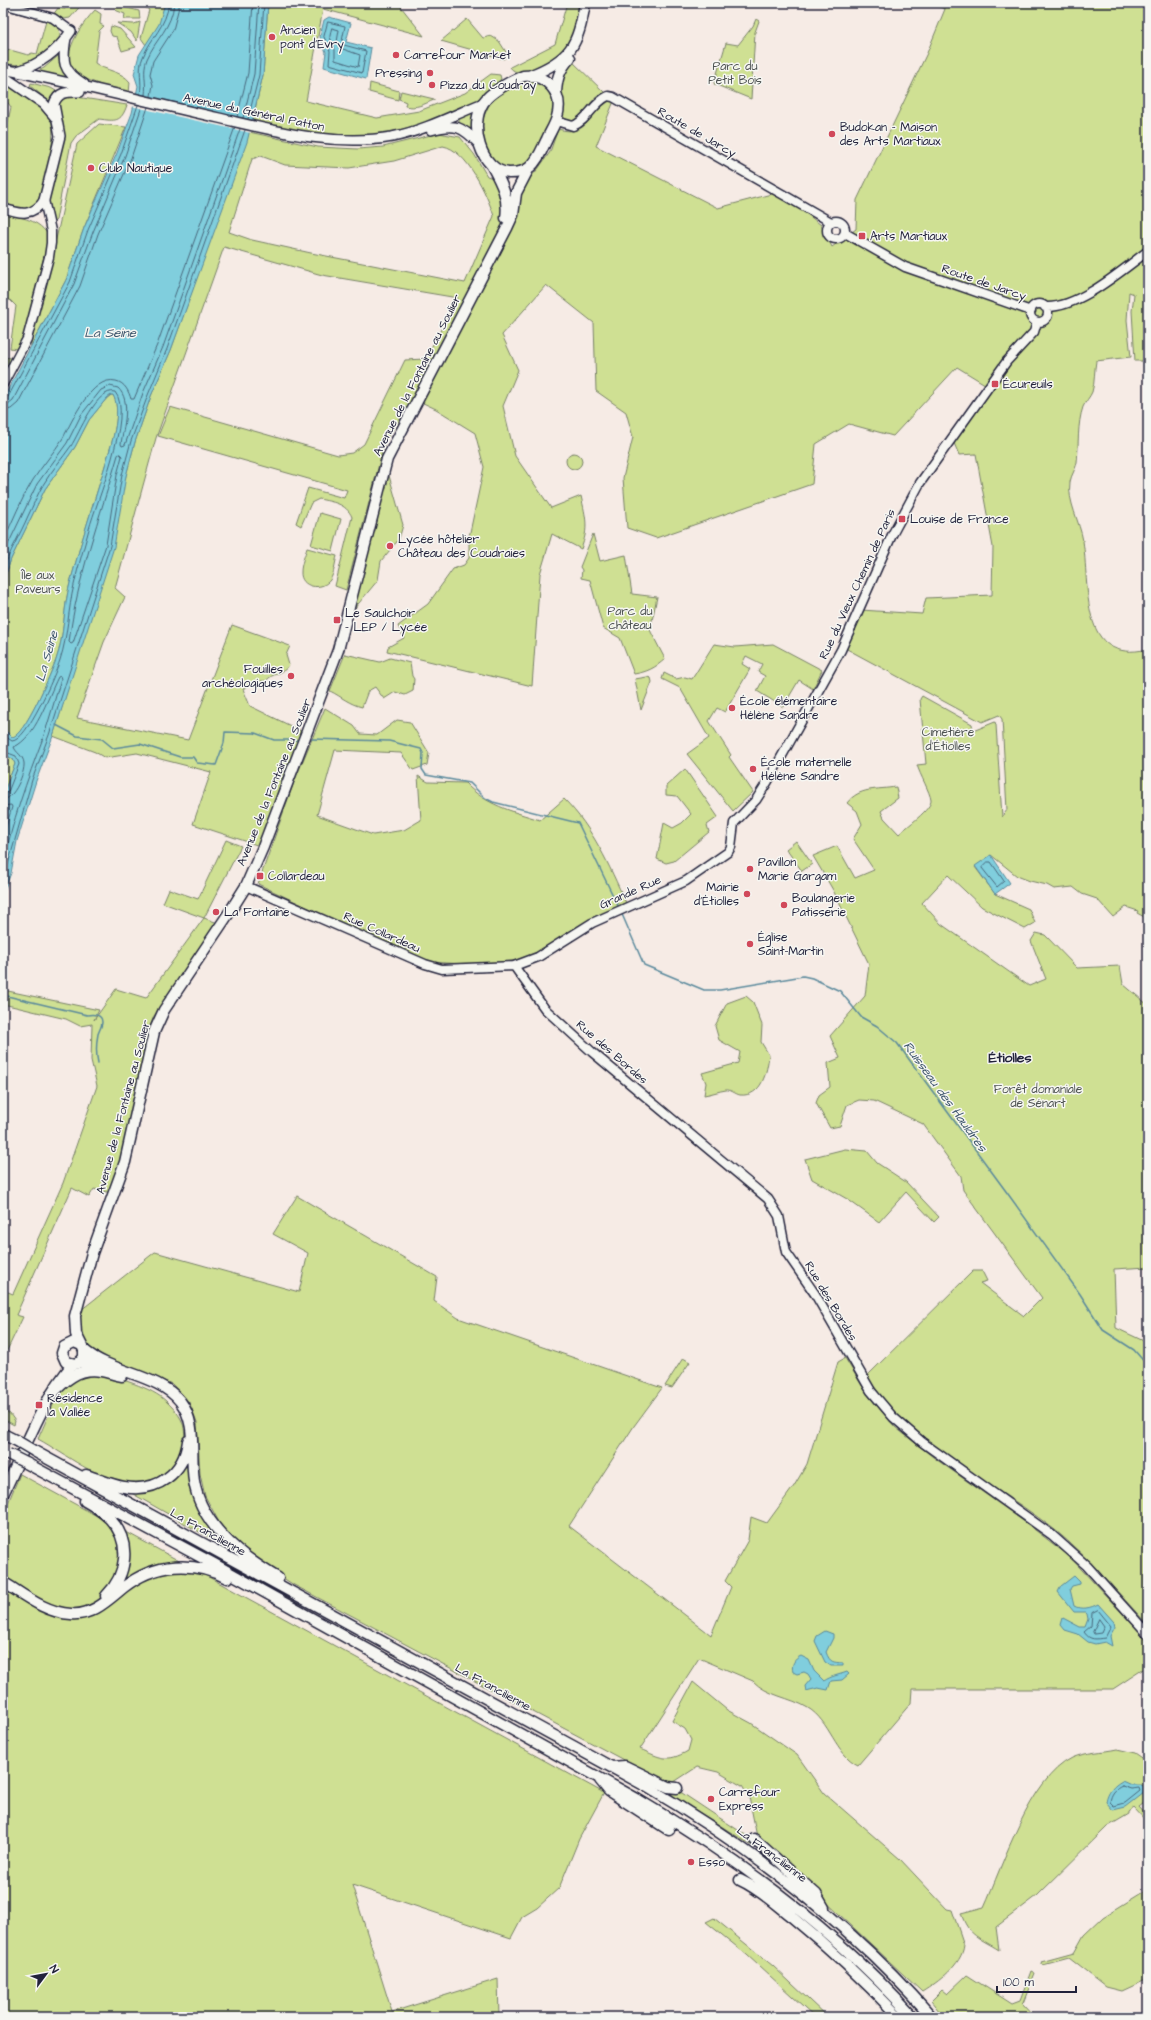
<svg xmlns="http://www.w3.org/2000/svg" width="1151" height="2020" viewBox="0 0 1151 2020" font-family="'Architects Daughter',sans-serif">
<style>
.green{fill:#cfe093;stroke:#788167;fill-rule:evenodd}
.water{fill:#80cedd;stroke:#5a899c}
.pier{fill:#f6ebe5}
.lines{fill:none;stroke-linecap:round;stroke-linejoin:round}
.shore{stroke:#48677c;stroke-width:1}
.stream{stroke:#5a899c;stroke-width:1.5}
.tertiary-casing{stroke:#22223b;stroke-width:11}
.secondary-casing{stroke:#22223b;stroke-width:12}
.primary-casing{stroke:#22223b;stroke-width:13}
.trunk-casing{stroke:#22223b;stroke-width:13}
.tertiary{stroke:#f6f6f2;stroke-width:8}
.secondary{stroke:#f6f6f2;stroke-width:9}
.primary{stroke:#f6f6f2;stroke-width:10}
.trunk{stroke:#f6f6f2;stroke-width:10}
.trunk-bridge-casing{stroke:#22223b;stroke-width:13;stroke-linecap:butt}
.trunk-bridge{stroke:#f6f6f2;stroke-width:10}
.poi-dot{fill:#d1495b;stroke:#f6f6f2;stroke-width:1.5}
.labels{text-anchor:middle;stroke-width:3;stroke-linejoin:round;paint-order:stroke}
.poi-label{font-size:12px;fill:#22223b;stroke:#f6f6f2;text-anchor:start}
.park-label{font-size:12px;fill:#4d5251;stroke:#f6f6f2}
.street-label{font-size:12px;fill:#22223b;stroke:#f6f6f2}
.water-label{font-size:13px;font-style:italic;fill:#3e566c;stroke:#f6f6f2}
.quarter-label{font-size:14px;font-weight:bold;fill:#22223b;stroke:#f6f6f2}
</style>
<rect width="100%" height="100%" fill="#f6ebe5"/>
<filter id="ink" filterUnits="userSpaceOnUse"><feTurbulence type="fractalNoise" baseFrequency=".025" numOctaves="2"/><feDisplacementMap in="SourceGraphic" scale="8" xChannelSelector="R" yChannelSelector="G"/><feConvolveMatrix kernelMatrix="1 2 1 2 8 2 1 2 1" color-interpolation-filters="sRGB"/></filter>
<g filter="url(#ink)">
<path class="green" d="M68,3H83L70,18L64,19L53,15L58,8L65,9Z
M133,3H165L160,25L146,45L141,38L149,10L142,5Z
M268,3H398L424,36L323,9L306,101L377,118L419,111L465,93L491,74L500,75L501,79L478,100L434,119V121C406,128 378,137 349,137C316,137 283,128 252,122L263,75Z
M567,3H584L568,52C556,58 520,83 510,67L555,44Z
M929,3H1148V361H1135L1132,311L1134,294L1129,292L1127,320L1131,357L1096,361C1094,371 1095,383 1092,392C1090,397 1085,402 1083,407C1077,425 1079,443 1077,462C1076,469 1071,475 1070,482C1067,501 1080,522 1083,541C1090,584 1078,666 1148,649V919L1137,913L1138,911L1126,907L1113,917L1097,899L1082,894L1073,887L1054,889L1047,885L1030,881L1017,876L991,855L975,867L995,894L1029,909L1035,923L1025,929L982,907L948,875L922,903L941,924L1029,986L1046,979L1031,941L1036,933L1045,935L1077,968L1120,966L1123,984L1148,1005V1267L1114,1269L1116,1328L1148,1343V1625C1118,1593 1089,1558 1055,1530C1012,1496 963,1471 920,1438C903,1424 879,1395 867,1376L973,1271H982L987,1281L980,1283L1024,1316L1042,1298L963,1190L961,1176L923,1124L874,1101L859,1100L847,1105L840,1126L830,1128L816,1103L819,1095L830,1087L828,1063L840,1058L830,1036L865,996L869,964L833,890L813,856L837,846L855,878L874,870L853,839L862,824L857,811L847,803C859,787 877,790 896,787L898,798L881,811L884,818L899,834C906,827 932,809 931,800C930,792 920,775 917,765L926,764L920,699L922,696L972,724L973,731L995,722L996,725L1002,817L1007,810L1002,719L999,715L982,722L845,648L861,610L922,614L926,598L992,595L993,547L976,454L959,455L954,443L993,389L957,367L893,436L849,424L816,444L812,484L656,538L627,528L623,478L633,437L626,412L596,391L594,323L546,285L502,335L518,370L503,406L515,456L551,508L581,496C586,518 589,528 581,549L552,534L540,574L532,686L387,651L388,647L404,638L398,626L428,604L453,569L464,565L469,558V537L484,467L475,433L436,409L421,402L492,267L527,181L538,169L550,152L558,129C589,138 588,113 608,100L614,101L596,146L718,208L779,192L821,225L832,247L856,229L857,200L927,53L945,9Z
M116,5L139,11L140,19H124L125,14L115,10Z
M3,7C18,11 47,16 57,27C68,39 47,57 36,62C26,66 13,65 3,63V48L28,55L32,53L37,54L46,21L3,9Z
M95,10L101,14L100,24L104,26L99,31L95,63C105,71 122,71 130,82L129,94L115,91L74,74L67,63C70,42 81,25 95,10Z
M467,19L483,38L491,36L499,41L506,52L504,59L441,41Z
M756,19L759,21L755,32L751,99L714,84L726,43L738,45L753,26Z
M140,22L137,41L131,32L117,23L134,24Z
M111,26L120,29L136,47L122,51L117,37L112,36L110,31Z
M58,56L62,68L70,79L36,72L44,68Z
M572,61L605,93C589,96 586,118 571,123L562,116L564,107L558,84Z
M3,79C15,87 37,100 46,110C62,129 45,175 40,198C31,215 18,208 3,204V144L11,107L3,96Z
M534,80L546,86L554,100L553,115L532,158L527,164L510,169L498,165L493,161L483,143L482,122L484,116L489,105L501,93L521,81Z
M31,83L51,88L56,91L49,101L30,86Z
M370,83L399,91L398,100L369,92Z
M401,91L434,99V100C424,104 416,109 405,106L406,102L399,99Z
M70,96L127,105C121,123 115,121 99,119L76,136L71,143L56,220L53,223L47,202L63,136L57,107L61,98Z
M476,111L472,132L459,123V116Z
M99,124L126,127L84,228L66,280L31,346V336L57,235L77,144Z
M249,132L318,147L358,149L383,147L439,133L460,137L474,154L487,176L496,179L507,214L503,229L432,365L403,415L385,441L346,590L335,586L352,517C346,503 332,502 319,499L311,503L301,526L296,523L308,488L344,498L347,490L158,436L170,407L338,455L352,453L364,444L405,360L425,359L458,298L322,275L224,247L156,438L115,588L125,597L104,642L77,718L188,740L232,625L290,646L286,655L289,665C283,675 273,672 266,681H254L243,689L250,706L303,732V738L283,775L260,846L193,824L211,772L137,753L105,758L95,752L53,736L75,665L135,442L151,396L171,350ZM443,146C467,150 487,195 494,216L465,283L311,253L252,240L229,232L252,159L261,156L285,165L349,168L394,161Z
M3,213C21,218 40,219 49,237L24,334L16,349L10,348L16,306L10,300L3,301Z
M3,357L12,358L3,376Z
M111,395H113C121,409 114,435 110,449C97,494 82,537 70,583C63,608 65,635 56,660C51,673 24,737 12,737L3,728V600L6,574L11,559L45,489L75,447L89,420L107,398Z
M566 461a8 8 0 1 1 16 0a8 8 0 1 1-16 0Z
M388,472L403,525L399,539L381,561L378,580L354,609Z
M320,513L341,519L333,551L311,545Z
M593,534L600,561L626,555L632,594L657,597L650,630L665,659C655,668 647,672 634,674L620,638L603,628L590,580L581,578L582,570L580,567Z
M307,548L337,556C335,563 334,574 330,580C322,591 300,588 301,572C301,564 305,555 307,548Z
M714,644L735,647L773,644L822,670L813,689L799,680L783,707L757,691L765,676L758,672L762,664L746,656L742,664L750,669L725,712L717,708L709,721L731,755L729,757L753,792L733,811L687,754L709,738L680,688L662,679L664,673L676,679L685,677L692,679Z
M345,654L380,662L390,658L410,663L412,676L414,679L413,691L405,695L395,692L384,699L375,687L368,691L362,707C349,704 342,697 330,691Z
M647,677L651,678L652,682L641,710L635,679Z
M325,708L354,726L360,734L377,735L397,720L410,722L429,753L427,765L413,770L401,753L335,750L317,815L373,835L404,830L421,820L418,776L428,782L465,783C486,805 511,811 540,820L564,799C593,828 609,865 626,903C610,910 593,918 577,927C564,935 553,946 539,953C513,967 447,965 418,960L258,884L294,782Z
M3,754L13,759L15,764L3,794Z
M685,769L718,817L707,825L709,832L674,861L666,863L657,859L664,823L673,828L682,823L691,814L677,796L666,795V786Z
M226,840L241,846L204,918L218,923L154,1016L148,1032L134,1113L111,1193L94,1189L89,1197L72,1188L16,1315L23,1317L3,1359V1290L13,1294L63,1183L97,1086L91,1060L92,1024L80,1026L66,1019L3,1004V990L99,1010L94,1020L116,989L146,998L204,918L163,903L169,889L198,899Z
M796,841L812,864L802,871L786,849Z
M746,996L753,1002L762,1025L761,1042L769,1055C767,1072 762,1097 740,1095C735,1094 730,1089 726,1090C719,1091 711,1094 704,1095L706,1083L702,1073L738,1063L740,1052L719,1040L715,1026L727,1003Z
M845,1149L867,1151L877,1163L906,1182L939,1217L934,1222L906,1192L879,1222L847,1199L812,1179L805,1159Z
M297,1196L437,1277L434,1301L458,1318L662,1388L634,1426L569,1526L711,1635L731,1587L725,1581L748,1540L751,1517L767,1523L794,1486L807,1464L838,1362L845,1358L867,1394L895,1427L933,1457L1022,1520L1069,1556L1148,1641V1666L1113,1689H912L911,1703L858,1765C835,1754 830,1721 808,1708C790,1697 767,1696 753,1681L699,1658L640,1749C661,1758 667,1763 688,1751L691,1740L685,1729L672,1721L693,1682L727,1710L751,1723L797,1755L824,1793L900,1859L947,1909L952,1910L964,1945C962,1965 938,1982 922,1992L757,1837L749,1797L742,1786L718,1772L697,1767L674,1782L663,1781L294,1585L250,1557L230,1537L219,1522L205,1496L200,1474L197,1422L189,1402L172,1384L97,1354C81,1340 79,1331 81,1310L155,1252L299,1292L308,1253L273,1234Z
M683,1358L690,1362L672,1388L665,1386Z
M95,1373C116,1377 152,1387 167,1402C172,1407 178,1413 181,1419C189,1434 183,1461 170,1472C159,1481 144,1485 130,1484C97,1480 67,1455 38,1439L61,1387L75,1375Z
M3,1410L10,1414L15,1421L14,1425L3,1419Z
M188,1450V1474L196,1504L227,1544L224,1546L126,1490L155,1488Z
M20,1474L604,1793L579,1839L559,1888L537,1908L522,1917L511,1938L352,1885L392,2012L498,1979L499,2017H3V1515Z
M1117,1749L1135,1753L1148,1762V1800L1139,1807L1148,1817V1823L1134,1808L1129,1812V1814L1107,1827L1037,1896L996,1927L999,1950C980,1938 968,1936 961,1913L984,1907C1003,1865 1030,1778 1072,1758C1085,1752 1104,1752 1117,1749Z
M671,1789L682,1793L747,1836L754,1843V1847L672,1795Z
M1148,1889V1979L1122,1991L1106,1987L1069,1958L1043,1965L1041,1962L1074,1953L1084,1935L1103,1917Z
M714,1918L773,1966L827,2017H815L747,1955L706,1922Z
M1031,1971L1035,1973L1023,2003L1036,2017H944L931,2001L942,1990L947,1994L967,1975L1012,2004L1020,2001Z"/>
<path class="water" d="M165,3H268L263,75L247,142L171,350L151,396L135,442L126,476L114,547L53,736L36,781L17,841L11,873L3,893V794L15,764L13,759L3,754V728L12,737C24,737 51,673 56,660C65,635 63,608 70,583C82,537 97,494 110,449C114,435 121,408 113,395H111L107,398L89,420L75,447L45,489L11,559L6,574L3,600V399L66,280L84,228L117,153L132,113L138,86L134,74L139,55L159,24Z
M329,17L351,23L346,42L371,48L366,79L324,67L326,52L320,37L324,20Z
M991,855L1010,883L995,894L975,866Z
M1074,1576L1080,1582V1584L1072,1586L1070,1589L1074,1606C1081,1610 1091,1608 1098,1604L1114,1622L1115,1627L1110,1636L1112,1646L1105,1642L1095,1644L1088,1642L1078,1634L1065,1630L1061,1625L1063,1618L1080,1627H1085L1088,1619L1087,1614L1085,1612H1074L1058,1592L1061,1586Z
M825,1631L833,1634V1638L826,1652C830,1663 833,1662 843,1663V1666H831L825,1662L815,1641L817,1636Z
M801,1656L809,1660L814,1671L824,1681C831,1676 839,1675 847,1672L849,1674L842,1680L831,1681L828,1690L818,1688L806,1691L805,1686L811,1679L808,1674L804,1672L797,1674L793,1672C791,1665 794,1659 801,1656Z
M1122,1781L1131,1785H1142L1145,1789L1144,1793L1126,1807L1113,1810L1106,1802C1108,1792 1113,1786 1122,1781Z"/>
<path class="pier" d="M133,95L253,122L251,133L131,106Z"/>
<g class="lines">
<path class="shore" d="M328,22L345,26L342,41L344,45L366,51L362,73L329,64L330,51L324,37Z
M332,28L339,30L337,42L340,48L360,55L358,67L335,60V50L330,37Z
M140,94C143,81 137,70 143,57C151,37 166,27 169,3
M145,95C147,82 142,71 147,59C156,38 172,28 174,3
M151,96L153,85L150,74L153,61L173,30L180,3
M237,117L248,73L253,3
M243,118L254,74L259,3
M248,119L259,75L264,3
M3,400L8,397L70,282L88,230L121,154L138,105
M3,405L8,404L13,400L74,284L93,232L125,156L142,106
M3,411L11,409L18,403L80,286L98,234L131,158L148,107
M120,454L122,456L117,475L106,545L73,643L71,644L69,642C77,578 100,517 118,455Z
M3,541C13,521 21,499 33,480C42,466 54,452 63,438C72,421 92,375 116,381C125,383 129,392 131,399H134L157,345L235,127
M3,555L37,484L67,443L81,415L101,390L110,386L118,388C132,401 123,428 121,444L122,446L125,445L143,393L163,347L240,129
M3,571C9,552 20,535 28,516C33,506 37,495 43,485C51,471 62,459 71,446C79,434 97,387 115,392C134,414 96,503 89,529C84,548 78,566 74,585C68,609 68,636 60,660C55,675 27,741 12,741L3,735
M3,751L16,756L19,764L8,792L3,795
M3,800C14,799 25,773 24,763C23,755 16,753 14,747C36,737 47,699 58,677L60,676L61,679C55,698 50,718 43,738C27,780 12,822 3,866
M3,806L11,805L12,807L3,837
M988,862H991L1004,881L997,887L982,868Z
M3,882L32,780L49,735L110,546L122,475L131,441L148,395L167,349L245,130
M1098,1610L1111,1626L1105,1638C1096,1639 1090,1641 1084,1632L1091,1626L1092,1613Z
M1099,1619L1104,1626L1101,1633L1094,1634L1093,1632Z
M1122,1786L1131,1789L1139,1788L1140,1791L1125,1803L1114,1806L1110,1802C1111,1794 1115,1789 1122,1786Z"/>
<path class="stream" d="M56,725L77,736L102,739L113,748L140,744L180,757H193L197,763L216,765L224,743L225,732L255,733L274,740H299
M311,739L389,741L421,749L423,753L422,769L426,775L470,783L485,798L493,802L578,823L618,906
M621,912L644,965L704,990H720L803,976L812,978L840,991L861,1017L877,1026L897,1043L1008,1194L1080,1294L1103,1330L1134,1350L1148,1366
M3,995L87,1015C93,1014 102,1014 102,1022C102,1026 99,1031 98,1034C96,1044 96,1054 98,1063"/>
<defs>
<path id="tertiary" d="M3,4L53,18L71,31
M556,121L573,126C588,120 593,103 608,96L613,97L831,222
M3,208C20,214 33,217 44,200
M827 230a9 9 0 1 1 18 0a9 9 0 1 1-18 0Z
M845,233L905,267L1031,311
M1030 313a9 9 0 1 1 18 0a9 9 0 1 1-18 0Z
M1045,307C1078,309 1122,270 1148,251
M3,384L27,339L49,257L51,243V231L44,200
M246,886L425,964L442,969L514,966L538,957L592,923L686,881L728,852L731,847L734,823L756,800L768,781L841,650L892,535L920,483L1007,361L1034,332L1037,322
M514,966L545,1009L592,1052L768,1199L779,1216L786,1252L815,1294L871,1391L893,1417L922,1442L1052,1535L1087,1566L1148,1634"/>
<path id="secondary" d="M66,38C62,61 62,71 84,84
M3,69C75,83 147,102 219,118C276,131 333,147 392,137C423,131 454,115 483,103
M17,71C40,65 58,51 71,31
M3,76L44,104L55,117
M431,130C455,123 462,126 479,144
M44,200L60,136L54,104C58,91 68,92 80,92"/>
<path id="primary" d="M523,76C547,74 564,93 557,117C555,125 550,132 547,139C542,149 538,161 529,168C524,172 516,173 509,173C480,171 469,125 483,103C490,92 511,81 523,76Z
M529,76C571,60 578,45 585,3
M556,92C557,77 560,69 570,58
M492,166C502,184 509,198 506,218
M81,1345L74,1342L64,1347L62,1353L66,1362L75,1364L80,1362L84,1357V1350L76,1334L75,1316L92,1253L125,1162L154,1032L164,1010L231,910L246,886L263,847L338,650L387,459L507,228L513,215L516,193L529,168
M3,1494C24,1452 42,1399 73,1364"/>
<path id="trunk" d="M84,1350C111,1373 158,1374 180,1401C196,1422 191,1446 193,1471C195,1521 239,1555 278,1578
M80,1362L101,1367
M50,1396C64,1381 78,1367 101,1371C108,1372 115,1375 122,1376
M3,1434L17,1441
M34,1451L644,1785C751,1848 850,1923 932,2017
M26,1463L214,1564L637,1799C739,1859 834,1929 913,2017
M86,1475C99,1479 111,1485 124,1487C157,1493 184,1473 188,1441
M85,1501C94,1506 103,1512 110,1519C132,1542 127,1575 106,1596
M3,1582C24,1595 46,1613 71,1614C93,1616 109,1599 124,1587C155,1563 193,1560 227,1578
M611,1767L625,1766L668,1787L677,1788
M600,1780L609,1791L669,1830
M754,1839L816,1894L824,1908
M740,1880C760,1889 775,1904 792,1917C830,1948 865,1981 899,2017"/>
</defs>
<use href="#tertiary" class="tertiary-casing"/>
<use href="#secondary" class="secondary-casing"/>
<use href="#primary" class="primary-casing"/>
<use href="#trunk" class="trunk-casing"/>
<use href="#tertiary" class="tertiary"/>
<use href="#secondary" class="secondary"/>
<use href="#primary" class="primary"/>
<use href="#trunk" class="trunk"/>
<defs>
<path id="trunk-bridge" d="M17,1441L34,1451
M8,1454L26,1463"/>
</defs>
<use href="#trunk-bridge" class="trunk-bridge-casing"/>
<use href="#trunk-bridge" class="trunk-bridge"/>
</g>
</g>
<g class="poi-dot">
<circle cx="272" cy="37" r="4"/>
<circle cx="396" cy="55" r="4"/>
<circle cx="430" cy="73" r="4"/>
<circle cx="432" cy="85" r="4"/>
<circle cx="832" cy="134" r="4"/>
<circle cx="91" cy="168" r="4"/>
<rect x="858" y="232" width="8" height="8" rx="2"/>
<rect x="991" y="380" width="8" height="8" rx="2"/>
<rect x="898" y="515" width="8" height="8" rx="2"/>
<circle cx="390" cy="546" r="4"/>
<rect x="333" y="616" width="8" height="8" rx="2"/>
<circle cx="291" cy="676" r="4"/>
<circle cx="732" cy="708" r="4"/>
<circle cx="753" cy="769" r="4"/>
<circle cx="750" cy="869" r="4"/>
<rect x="256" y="872" width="8" height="8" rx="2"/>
<circle cx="747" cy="894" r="4"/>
<circle cx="784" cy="905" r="4"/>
<circle cx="216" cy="912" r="4"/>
<circle cx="750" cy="944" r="4"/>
<rect x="35" y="1401" width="8" height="8" rx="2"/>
<circle cx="711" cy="1799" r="4"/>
<circle cx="691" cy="1862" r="4"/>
</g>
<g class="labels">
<g class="poi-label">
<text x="280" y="34">Ancien<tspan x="280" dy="14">pont d'Evry</tspan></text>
<text x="404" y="59">Carrefour Market</text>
<text x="422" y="77" text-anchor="end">Pressing</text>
<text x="440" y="89">Pizza du Coudray</text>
<text x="840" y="131">Budokan - Maison<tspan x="840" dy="14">des Arts Martiaux</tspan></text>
<text x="99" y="172">Club Nautique</text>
<text x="870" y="240">Arts Martiaux</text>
<text x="1003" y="388">Écureuils</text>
<text x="910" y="523">Louise de France</text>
<text x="398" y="543">Lycée hôtelier<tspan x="398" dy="14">Château des Coudraies</tspan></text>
<text x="345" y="617">Le Saulchoir<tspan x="345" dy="14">- LEP / Lycée</tspan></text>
<text x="283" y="673" text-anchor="end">Fouilles<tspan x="283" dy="14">archéologiques</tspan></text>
<text x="740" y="705">École élémentaire<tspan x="740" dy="14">Hélène Sandre</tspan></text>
<text x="761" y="766">École maternelle<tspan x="761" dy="14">Hélène Sandre</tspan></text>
<text x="758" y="866">Pavillon<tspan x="758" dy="14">Marie Gargam</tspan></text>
<text x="268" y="880">Collardeau</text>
<text x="739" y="891" text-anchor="end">Mairie<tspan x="739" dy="14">d'Étiolles</tspan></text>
<text x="792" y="902">Boulangerie<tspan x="792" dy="14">Patisserie</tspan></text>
<text x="224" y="916">La Fontaine</text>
<text x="758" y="941">Église<tspan x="758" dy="14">Saint-Martin</tspan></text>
<text x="47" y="1402">Résidence<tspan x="47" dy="14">la Vallée</tspan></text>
<text x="719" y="1796">Carrefour<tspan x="719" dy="14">Express</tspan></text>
<text x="699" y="1866">Esso</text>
</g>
<g class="park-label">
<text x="735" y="70">Parc du<tspan x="735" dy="14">Petit Bois</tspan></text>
<text x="38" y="579">Île aux<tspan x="38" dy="14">Paveurs</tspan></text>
<text x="630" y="615">Parc du<tspan x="630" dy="14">château</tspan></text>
<text x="948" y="736">Cimetière<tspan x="948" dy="14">d'Étiolles</tspan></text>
<text x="1038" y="1093">Forêt domaniale<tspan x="1038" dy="14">de Sénart</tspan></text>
</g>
<g class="street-label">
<text transform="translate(254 112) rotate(12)" y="4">Avenue du Général Patton</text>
<text transform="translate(697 132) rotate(30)" y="4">Route de Jarcy</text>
<text transform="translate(984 282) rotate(19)" y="4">Route de Jarcy</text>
<text transform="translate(417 375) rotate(-63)" y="4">Avenue de la Fontaine au Soulier</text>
<text transform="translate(857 584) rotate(-65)" y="4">Rue du Vieux Chemin de Paris</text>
<text transform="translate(274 782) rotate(-68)" y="4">Avenue de la Fontaine au Soulier</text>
<text transform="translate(630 892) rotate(-24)" y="4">Grande Rue</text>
<text transform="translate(382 932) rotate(24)" y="4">Rue Collardeau</text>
<text transform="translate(612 1052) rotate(41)" y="4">Rue des Bordes</text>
<text transform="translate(123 1107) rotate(-75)" y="4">Avenue de la Fontaine au Soulier</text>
<text transform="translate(831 1301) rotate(59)" y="4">Rue des Bordes</text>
<text transform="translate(208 1532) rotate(29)" y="4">La Francilienne</text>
<text transform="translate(493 1687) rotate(29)" y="4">La Francilienne</text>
<text transform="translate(772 1854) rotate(37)" y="4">La Francilienne</text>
</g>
<g class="water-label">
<text x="110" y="337">La Seine</text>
<text transform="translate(46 656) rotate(-74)" y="5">La Seine</text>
<text transform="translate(946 1096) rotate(54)" y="5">Ruisseau des Hauldres</text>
</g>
<g class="quarter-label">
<text x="1010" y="1062">Étiolles</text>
</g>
</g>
<rect width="1151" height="2020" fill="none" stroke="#f6f6f2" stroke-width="16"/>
<rect x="8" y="8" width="1135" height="2004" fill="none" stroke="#22223b" stroke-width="1.5" filter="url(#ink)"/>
<g transform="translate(46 1974) rotate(58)" stroke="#f6f6f2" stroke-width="3" paint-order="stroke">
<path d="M0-3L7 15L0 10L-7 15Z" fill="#22223b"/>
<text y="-6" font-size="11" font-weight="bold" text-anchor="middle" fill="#22223b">N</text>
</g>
<path d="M997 1986v6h79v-6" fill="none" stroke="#22223b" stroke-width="2"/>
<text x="1003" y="1986" font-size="12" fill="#22223b" stroke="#f6f6f2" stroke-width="3" paint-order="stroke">100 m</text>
</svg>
